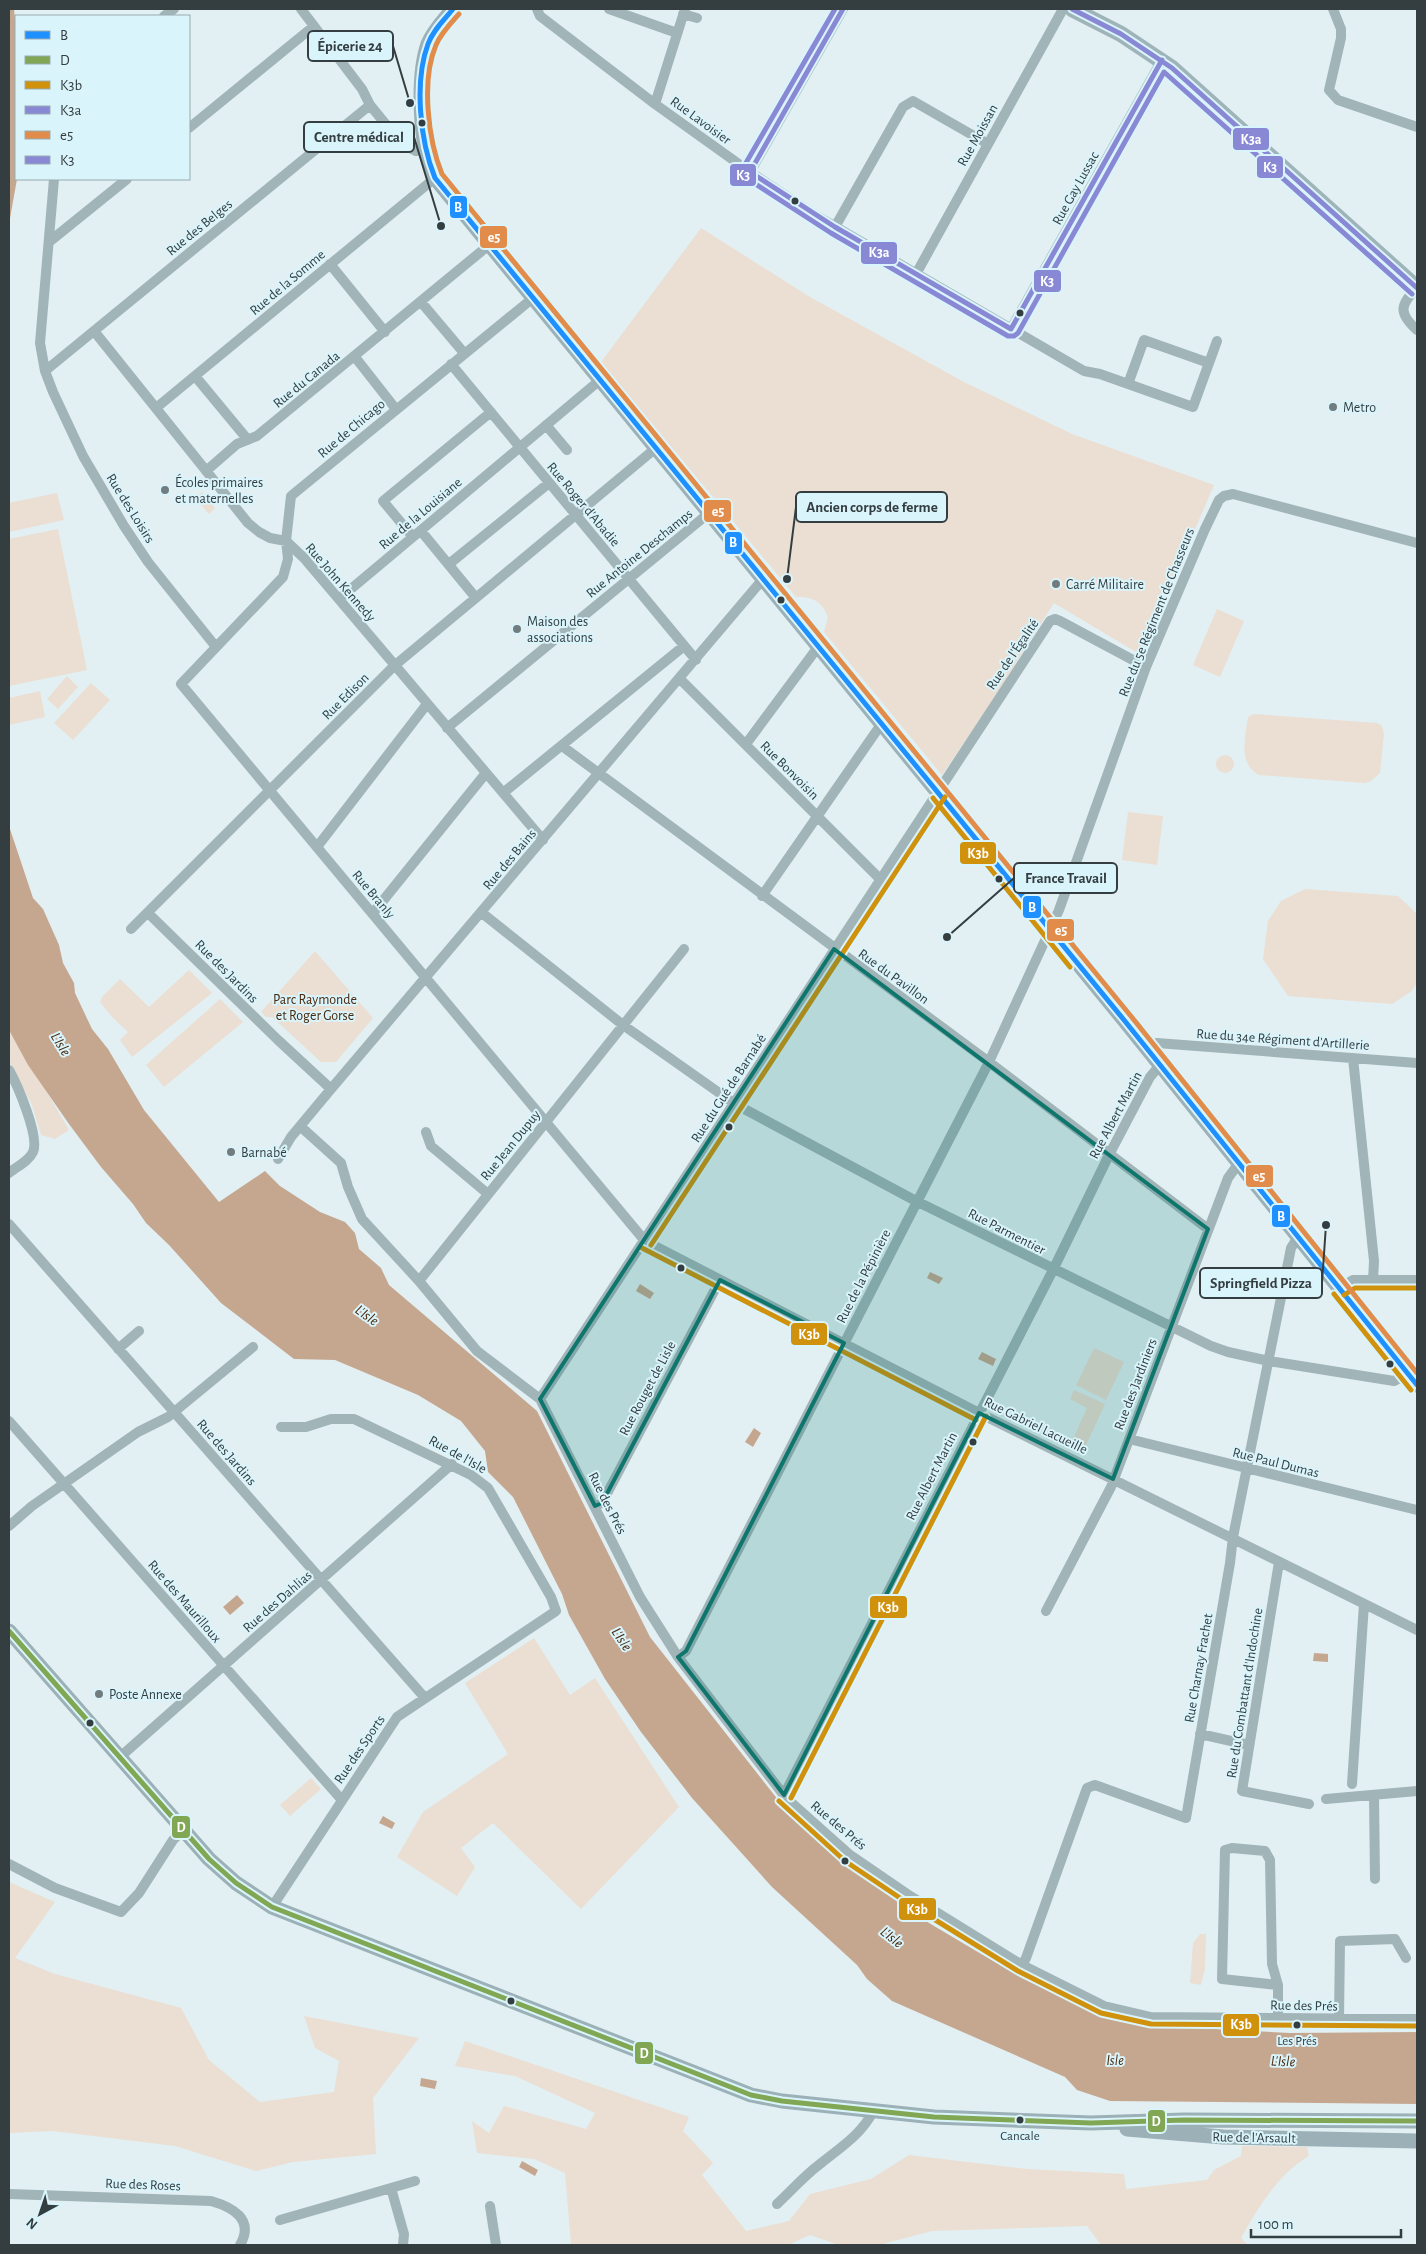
<svg xmlns="http://www.w3.org/2000/svg" width="1426" height="2254" viewBox="0 0 1426 2254" font-family="'Alegreya Sans',sans-serif">
<style>
.green{fill:#ebded2}
.water{fill:#c5a790}
.lines{fill:none;stroke-linecap:round;stroke-linejoin:round}
.minor{stroke:#a1b4b8;stroke-width:10}
.tertiary{stroke:#a1b4b8;stroke-width:12}
.secondary{stroke:#9bb1b7;stroke-width:15}
.primary{stroke:#9eb4b9;stroke-width:16}
.bus-1-casing{stroke:#daf4fb;stroke-width:9}
.bus-2-casing{stroke:#daf4fb;stroke-width:9}
.bus-3-casing{stroke:#daf4fb;stroke-width:9}
.bus-4-casing{stroke:#daf4fb;stroke-width:9}
.bus-5-casing{stroke:#daf4fb;stroke-width:9}
.bus-6-casing{stroke:#daf4fb;stroke-width:9}
.bus-1{stroke:#1e90ff;stroke-width:5}
.bus-2{stroke:#81a754;stroke-width:5}
.bus-3{stroke:#d0910d;stroke-width:5}
.bus-4{stroke:#8888d5;stroke-width:5}
.bus-5{stroke:#e18c4a;stroke-width:5}
.bus-6{stroke:#8888d5;stroke-width:5}
.marked{fill:#0f766e;fill-opacity:0.2;stroke:#0f766e;stroke-width:4;stroke-linejoin:round}
.bus-dot{fill:#343e41;stroke:#daf4fb;stroke-width:2}
.poi-dot{fill:#717c7f;stroke:#daf4fb;stroke-width:2}
.labels{text-anchor:middle;stroke-width:4;stroke-linejoin:round;paint-order:stroke}
.bus-label{font-size:13px;fill:#343e41;stroke:#daf4fb}
.street-label{font-size:14px;fill:#343e41;stroke:#daf4fb}
.poi-label{font-size:14px;fill:#343e41;stroke:#daf4fb;text-anchor:start}
.park-label{font-size:14px;fill:#4a290d;stroke:#daf4fb}
.water-label{font-size:15px;font-style:italic;fill:#4b290d;stroke:#daf4fb}
.leader{fill:none;stroke:#343e41;stroke-width:2}
.callout-dot{fill:#343e41;stroke:#daf4fb;stroke-width:2}
.callout{fill:#daf4fb;stroke:#343e41;stroke-width:2}
.callout-label{font-size:15px;text-anchor:middle;font-weight:bold;fill:#343e41}
.line-badge{stroke:#daf4fb;stroke-width:2}
.badge-label{font-size:14px;text-anchor:middle;font-weight:bold;fill:#fff}
</style>
<rect width="100%" height="100%" fill="#e2f0f3"/>
<path class="green" d="M701,228L810,297L964,382L1072,434L1214,485L1141,655L1054,603L985,712L942,775L824,632L828,617C822,601 812,596 796,597L601,362Z
M202,492L215,508L209,514L195,498Z
M57,493L64,520L9,532V503Z
M58,529L87,670L9,686V539Z
M1217,609L1244,621L1220,677L1193,665Z
M67,676L78,687L58,709L47,699Z
M91,683L110,700L73,740L54,723Z
M40,691L45,717L9,725V698Z
M1254,714L1377,723L1382,726L1384,734L1380,773L1371,781L1365,783L1259,775C1238,764 1245,738 1248,717Z
M1216 764a9 9 0 1 1 18 0a9 9 0 1 1-18 0Z
M1128,812L1163,816L1157,865L1122,860Z
M1305,889L1398,896L1416,913L1417,982L1412,991L1392,1004L1288,996L1263,959L1268,921L1281,901Z
M315,951L373,1018L336,1062H321L272,1017H266L261,1012Z
M189,970L212,993L132,1057L120,1040L128,1032L111,1016L100,1002L102,997L120,979L149,1007Z
M220,999L243,1022L164,1087L146,1065Z
M9,1028L69,1130L55,1139L41,1135L32,1105L9,1061Z
M1094,1348L1124,1362L1106,1400L1076,1385Z
M1074,1390L1105,1404L1082,1454L1069,1448L1087,1408L1070,1399Z
M534,1638L570,1695L595,1678L679,1807L581,1909L493,1823L461,1848L475,1867L457,1896L397,1857L423,1812L508,1754L465,1683Z
M311,1778L321,1789L290,1816L280,1805Z
M9,1882L55,1902L15,1958L55,1974L181,2008L209,2060L260,2102L334,2092L339,2061L315,2048L304,2016L419,2038L373,2098L376,2154L293,2162L256,2171L175,2146L53,2131L9,2133Z
M1200,1934H1206L1205,1969L1201,1985L1190,1983L1193,1943Z
M465,2041L689,2117L683,2131L713,2163L702,2175L746,2231L789,2221L810,2194L871,2179L909,2155L1027,2169L1124,2174L1126,2189L1207,2180L1214,2170L1241,2156L1242,2146L1307,2147L1309,2156C1279,2173 1257,2209 1241,2238L1248,2245H1101L1087,2226L932,2231L879,2245H839L810,2235L788,2245H571L565,2173L534,2159L477,2153L472,2121L489,2133L504,2106L586,2129L595,2113L515,2076L455,2066Z"/>
<path class="water" d="M9,9H14L16,32L17,179L9,224Z
M9,826L33,898L43,909L59,945L63,963L74,983L75,993L92,1029L108,1049L144,1110L219,1202L265,1171L280,1186L320,1212L345,1222L355,1233L359,1249L381,1268L389,1285L537,1411L650,1637L779,1801L844,1861L876,1886L929,1923L1022,1978L1096,2013L1138,2025L1290,2033L1417,2032V2104L1110,2101L1077,2090L1065,2077L892,2001L867,1979L857,1965L772,1887L692,1798L641,1732L605,1679L569,1615L562,1594L513,1497L488,1472L485,1451L461,1421L418,1395L335,1360L294,1359L221,1303L169,1245L146,1223L133,1204L101,1167L69,1124L28,1065L9,1030Z
M930,1272L943,1278L939,1284L927,1278Z
M640,1284L654,1293L650,1299L636,1291Z
M982,1352L996,1359L993,1366L978,1359Z
M754,1428L761,1433L753,1447L745,1442Z
M237,1595L244,1603L230,1615L223,1607Z
M1314,1653L1328,1654V1662L1313,1661Z
M383,1816L395,1823L392,1829L379,1823Z
M421,2078L437,2081L435,2089L420,2086Z
M522,2161L538,2170L535,2176L519,2167Z"/>
<g class="lines">
<path class="minor" d="M301,9L362,89L370,105L401,143L416,151L425,150
M537,9L540,16L655,104L750,172L810,212L1084,371L1100,374L1193,407L1217,341
M609,9L677,33
M1333,9L1341,29V38L1329,90L1338,100L1417,127
M683,14L697,18
M164,16L174,9
M655,104L685,9
M189,128L314,26
M750,172L843,9
M54,179L40,343L45,371L53,392L83,456L124,526L148,562L216,647
M835,227L903,107L913,101L988,144
M49,242L127,179
M330,264L385,332
M916,274L1063,9
M1417,287C1401,305 1397,312 1417,330
M533,298L291,496L286,541L288,559L283,577L181,684L645,1241L979,1413L1417,1630
M421,302L464,353
M1011,329L1162,60
M94,331L248,523L259,532L270,538L286,541L304,558L543,840
M355,357L395,408
M451,364L696,660
M45,371L370,105
M195,376L248,440
M1128,384L1144,340L1209,363
M156,408L435,178
M546,425L567,450
M206,471L237,444L257,436L489,245
M421,531L476,598
M413,537L383,501L491,412
M449,564L549,483
M339,599L600,380
M680,679L881,880
M447,728L709,513
M746,744L818,647
M562,746L989,1062L1208,1229
M503,793L684,646
M317,847L427,704
M762,896L882,723
M148,913L278,1040L331,1089
M373,913L486,773
M482,913L623,1025L735,1104L916,1201L1211,1346L1228,1352L1269,1361L1394,1381L1408,1374
M131,929L394,666L656,448
M1148,1049L1157,1043L1417,1063
M1353,1058L1374,1261L1373,1281
M9,1070C17,1084 40,1137 33,1152C29,1161 16,1167 9,1173
M300,1126L341,1163L348,1187L362,1219L419,1281L477,1351L540,1399L640,1597L678,1657L786,1798L850,1855L907,1894L1022,1965L1104,2006L1151,2017L1417,2019
M426,1132L431,1146L488,1194
M278,1159L291,1137L331,1089L763,579
M9,1224L425,1698
M419,1281L684,949
M118,1349L139,1331
M540,1399L1050,621L1055,619L1060,621L1146,667
M9,1421L341,1799
M1129,1439L1417,1510
M595,1506L602,1503L720,1280
M9,1526L32,1506L138,1432L168,1417L253,1347
M1279,1562L1242,1791L1309,1804
M1046,1611L1111,1487L1228,1178L1239,1163
M678,1657L686,1651L989,1062L1059,910L1146,667L1205,529L1219,500L1224,496L1233,494L1417,543
M1200,1734L1249,1745
M120,1757L452,1464
M1352,1784L1364,1604
M784,1795L1053,1270L1109,1155L1150,1077L1160,1065
M1374,1795L1375,1879
M1326,1799L1417,1791
M9,1864L55,1888L121,1912L139,1893L173,1840L183,1830
M272,1907L397,1717L556,1611L551,1597L488,1488L471,1475L354,1419H331L306,1427H281
M1022,1965L1026,1958L1087,1788L1095,1785L1186,1818L1230,1563L1233,1537L1291,1248L1298,1237
M1278,2019V1985L1272,1964L1270,1860L1265,1851L1232,1848L1225,1850L1222,1979L1278,1985
M1339,2019L1340,1941L1395,1939L1406,1958
M391,2188L415,2181
M9,2194L211,2201C232,2207 255,2219 240,2245
M777,2204C791,2191 804,2176 820,2164C841,2147 861,2135 874,2110
M490,2206L496,2245
M280,2220L391,2188L404,2234L403,2245"/>
<path class="tertiary" d="M1340,1289L1353,1281H1417"/>
<path class="secondary" d="M453,9C444,20 433,31 428,44C417,76 419,148 435,178L1124,1020L1417,1385
M9,1631L209,1859L236,1883L272,1907L751,2095L782,2101L934,2117L1091,2123L1184,2120L1417,2121
M1127,2129L1223,2137L1417,2141"/>
<path class="primary" d="M1072,9L1121,34L1172,68L1417,288"/>
<defs>
<path id="bus-1" d="M453,9C444,20 433,30 428,44C414,82 420,141 435,178L1124,1020L1417,1385"/>
<path id="bus-2" d="M9,1631L209,1859L236,1883L272,1907L751,2095L782,2101L934,2117L1091,2123L1184,2120L1417,2121"/>
<path id="bus-3" d="M933,798L1070,967
M651,1245L945,797
M642,1248L976,1420
M1334,1294L1411,1390
M1344,1295L1355,1288H1417
M791,1798L986,1416
M779,1801L845,1861L903,1900L1018,1971L1101,2013L1151,2024L1417,2026"/>
<path id="bus-4" d="M1072,9L1121,34L1172,68L1417,288
M750,172L835,227L1011,329
M750,172L843,9
M1011,329L1162,60"/>
<path id="bus-5" d="M459,14C451,23 441,33 436,45C421,80 428,140 442,174L1130,1015L1417,1373"/>
<path id="bus-6" d="M835,9L743,168V176L831,233L1008,336H1014L1018,333L1164,72L1412,294"/>
</defs>
<use href="#bus-1" class="bus-1-casing"/>
<use href="#bus-2" class="bus-2-casing"/>
<use href="#bus-3" class="bus-3-casing"/>
<use href="#bus-4" class="bus-4-casing"/>
<use href="#bus-5" class="bus-5-casing"/>
<use href="#bus-6" class="bus-6-casing"/>
<use href="#bus-1" class="bus-1"/>
<use href="#bus-2" class="bus-2"/>
<use href="#bus-3" class="bus-3"/>
<use href="#bus-4" class="bus-4"/>
<use href="#bus-5" class="bus-5"/>
<use href="#bus-6" class="bus-6"/>
</g>
<path class="marked" d="M834,949L1208,1229L1113,1479L979,1413L784,1795L678,1657L686,1651L844,1343L720,1280L602,1503L595,1506L540,1399Z"/>
<g class="bus-dot">
<circle cx="422" cy="123" r="4.5"/>
<circle cx="795" cy="201" r="4.5"/>
<circle cx="1020" cy="313" r="4.5"/>
<circle cx="781" cy="600" r="4.5"/>
<circle cx="999" cy="879" r="4.5"/>
<circle cx="729" cy="1127" r="4.5"/>
<circle cx="681" cy="1268" r="4.5"/>
<circle cx="1390" cy="1364" r="4.5"/>
<circle cx="973" cy="1442" r="4.5"/>
<circle cx="90" cy="1723" r="4.5"/>
<circle cx="845" cy="1861" r="4.5"/>
<circle cx="511" cy="2001" r="4.5"/>
<circle cx="1297" cy="2025" r="4.5"/>
<circle cx="1020" cy="2120" r="4.5"/>
</g>
<g class="poi-dot">
<circle cx="1333" cy="407" r="5"/>
<circle cx="165" cy="490" r="5"/>
<circle cx="1056" cy="584" r="5"/>
<circle cx="517" cy="629" r="5"/>
<circle cx="231" cy="1152" r="5"/>
<circle cx="99" cy="1694" r="5"/>
</g>
<g class="labels">
<g class="bus-label">
<text x="1297" y="2045">Les Prés</text>
<text x="1020" y="2140">Cancale</text>
</g>
<g class="street-label">
<text transform="translate(701 120) rotate(36)" y="5">Rue Lavoisier</text>
<text transform="translate(977 135) rotate(-61)" y="5">Rue Moissan</text>
<text transform="translate(1075 188) rotate(-61)" y="5">Rue Gay Lussac</text>
<text transform="translate(199 227) rotate(-39)" y="5">Rue des Belges</text>
<text transform="translate(287 282) rotate(-40)" y="5">Rue de la Somme</text>
<text transform="translate(306 379) rotate(-39)" y="5">Rue du Canada</text>
<text transform="translate(351 428) rotate(-40)" y="5">Rue de Chicago</text>
<text transform="translate(584 504) rotate(50)" y="5">Rue Roger d'Abadie</text>
<text transform="translate(131 508) rotate(58)" y="5">Rue des Loisirs</text>
<text transform="translate(420 513) rotate(-40)" y="5">Rue de la Louisiane</text>
<text transform="translate(639 553) rotate(-39)" y="5">Rue Antoine Deschamps</text>
<text transform="translate(341 582) rotate(49)" y="5">Rue John Kennedy</text>
<text transform="translate(1156 612) rotate(-68)" y="5">Rue du 5e Régiment de Chasseurs</text>
<text transform="translate(1012 654) rotate(-56)" y="5">Rue de l'Égalité</text>
<text transform="translate(345 696) rotate(-45)" y="5">Rue Edison</text>
<text transform="translate(790 770) rotate(45)" y="5">Rue Bonvoisin</text>
<text transform="translate(509 859) rotate(-50)" y="5">Rue des Bains</text>
<text transform="translate(374 894) rotate(50)" y="5">Rue Branly</text>
<text transform="translate(227 971) rotate(45)" y="5">Rue des Jardins</text>
<text transform="translate(894 976) rotate(36)" y="5">Rue du Pavillon</text>
<text transform="translate(1283 1039) rotate(4)" y="5">Rue du 34e Régiment d'Artillerie</text>
<text transform="translate(728 1088) rotate(-57)" y="5">Rue du Gué de Barnabé</text>
<text transform="translate(1115 1115) rotate(-62)" y="5">Rue Albert Martin</text>
<text transform="translate(510 1145) rotate(-51)" y="5">Rue Jean Dupuy</text>
<text transform="translate(1007 1231) rotate(27)" y="5">Rue Parmentier</text>
<text transform="translate(863 1276) rotate(-63)" y="5">Rue de la Pépinière</text>
<text transform="translate(1135 1384) rotate(-69)" y="5">Rue des Jardiniers</text>
<text transform="translate(647 1388) rotate(-62)" y="5">Rue Rouget de Lisle</text>
<text transform="translate(1036 1425) rotate(26)" y="5">Rue Gabriel Lacueille</text>
<text transform="translate(227 1452) rotate(49)" y="5">Rue des Jardins</text>
<text transform="translate(458 1454) rotate(29)" y="5">Rue de l'Isle</text>
<text transform="translate(1276 1462) rotate(14)" y="5">Rue Paul Dumas</text>
<text transform="translate(931 1476) rotate(-63)" y="5">Rue Albert Martin</text>
<text transform="translate(608 1503) rotate(63)" y="5">Rue des Prés</text>
<text transform="translate(185 1601) rotate(49)" y="5">Rue des Maurilloux</text>
<text transform="translate(277 1601) rotate(-41)" y="5">Rue des Dahlias</text>
<text transform="translate(1198 1668) rotate(-80)" y="5">Rue Charnay Frachet</text>
<text transform="translate(1244 1693) rotate(-81)" y="5">Rue du Combattant d'Indochine</text>
<text transform="translate(359 1749) rotate(-56)" y="5">Rue des Sports</text>
<text transform="translate(839 1825) rotate(40)" y="5">Rue des Prés</text>
<text transform="translate(1304 2005) rotate(1)" y="5">Rue des Prés</text>
<text transform="translate(1254 2137) rotate(1)" y="5">Rue de l'Arsault</text>
<text transform="translate(143 2184) rotate(2)" y="5">Rue des Roses</text>
</g>
<g class="poi-label">
<text x="1343" y="412">Metro</text>
<text x="175" y="487">Écoles primaires<tspan x="175" dy="16">et maternelles</tspan></text>
<text x="1066" y="589">Carré Militaire</text>
<text x="527" y="626">Maison des<tspan x="527" dy="16">associations</tspan></text>
<text x="241" y="1157">Barnabé</text>
<text x="109" y="1699">Poste Annexe</text>
</g>
<g class="park-label">
<text x="315" y="1004">Parc Raymonde<tspan x="315" dy="16">et Roger Gorse</tspan></text>
</g>
<g class="water-label">
<text transform="translate(61 1044) rotate(59)" y="5">L'Isle</text>
<text transform="translate(367 1315) rotate(36)" y="5">L'Isle</text>
<text transform="translate(622 1639) rotate(57)" y="5">L'Isle</text>
<text transform="translate(892 1937) rotate(39)" y="5">L'Isle</text>
<text x="1115" y="2065">Isle</text>
<text transform="translate(1283 2061) rotate(2)" y="5">L'Isle</text>
</g>
</g>
<path class="leader" d="M410 103L393 46M441 226L414 137M787 579L796 507M947 937L1014 878M1326 1225L1322 1283"/>
<g class="callout-dot">
<circle cx="410" cy="103" r="5"/>
<circle cx="441" cy="226" r="5"/>
<circle cx="787" cy="579" r="5"/>
<circle cx="947" cy="937" r="5"/>
<circle cx="1326" cy="1225" r="5"/>
</g>
<g class="callout">
<rect x="308" y="31" width="85" height="30" rx="5"/>
<rect x="304" y="122" width="110" height="30" rx="5"/>
<rect x="796" y="492" width="151" height="30" rx="5"/>
<rect x="1014" y="863" width="103" height="30" rx="5"/>
<rect x="1200" y="1268" width="122" height="30" rx="5"/>
</g>
<g class="callout-label">
<text x="350" y="51">Épicerie 24</text>
<text x="359" y="142">Centre médical</text>
<text x="872" y="512">Ancien corps de ferme</text>
<text x="1066" y="883">France Travail</text>
<text x="1261" y="1288">Springfield Pizza</text>
</g>
<g class="line-badge">
<rect x="1232" y="127" width="38" height="24" rx="5" fill="#8888d5"/>
<rect x="1256" y="155" width="28" height="24" rx="5" fill="#8888d5"/>
<rect x="729" y="163" width="28" height="24" rx="5" fill="#8888d5"/>
<rect x="449" y="195" width="19" height="24" rx="5" fill="#1e90ff"/>
<rect x="479" y="225" width="29" height="24" rx="5" fill="#e18c4a"/>
<rect x="860" y="241" width="38" height="24" rx="5" fill="#8888d5"/>
<rect x="1033" y="269" width="29" height="24" rx="5" fill="#8888d5"/>
<rect x="703" y="499" width="29" height="24" rx="5" fill="#e18c4a"/>
<rect x="724" y="531" width="19" height="24" rx="5" fill="#1e90ff"/>
<rect x="959" y="841" width="38" height="24" rx="5" fill="#d0910d"/>
<rect x="1022" y="895" width="20" height="24" rx="5" fill="#1e90ff"/>
<rect x="1046" y="918" width="29" height="24" rx="5" fill="#e18c4a"/>
<rect x="1245" y="1164" width="29" height="24" rx="5" fill="#e18c4a"/>
<rect x="1271" y="1204" width="20" height="24" rx="5" fill="#1e90ff"/>
<rect x="790" y="1322" width="38" height="24" rx="5" fill="#d0910d"/>
<rect x="869" y="1595" width="39" height="24" rx="5" fill="#d0910d"/>
<rect x="171" y="1815" width="20" height="24" rx="5" fill="#81a754"/>
<rect x="898" y="1897" width="39" height="24" rx="5" fill="#d0910d"/>
<rect x="1222" y="2013" width="38" height="24" rx="5" fill="#d0910d"/>
<rect x="634" y="2041" width="20" height="24" rx="5" fill="#81a754"/>
<rect x="1147" y="2109" width="19" height="24" rx="5" fill="#81a754"/>
</g>
<g class="badge-label">
<text x="1251" y="144">K3a</text>
<text x="1270" y="172">K3</text>
<text x="743" y="180">K3</text>
<text x="458" y="212">B</text>
<text x="494" y="242">e5</text>
<text x="879" y="257">K3a</text>
<text x="1047" y="286">K3</text>
<text x="718" y="516">e5</text>
<text x="733" y="547">B</text>
<text x="978" y="858">K3b</text>
<text x="1032" y="912">B</text>
<text x="1061" y="935">e5</text>
<text x="1259" y="1181">e5</text>
<text x="1281" y="1221">B</text>
<text x="809" y="1339">K3b</text>
<text x="888" y="1612">K3b</text>
<text x="181" y="1832">D</text>
<text x="917" y="1914">K3b</text>
<text x="1241" y="2029">K3b</text>
<text x="644" y="2058">D</text>
<text x="1156" y="2126">D</text>
</g>
<rect width="1426" height="2254" fill="none" stroke="#343e41" stroke-width="20"/>
<rect x="15" y="15" width="175" height="165" fill="#daf4fb" stroke="#98abb1"/>
<rect x="25" y="31" width="25" height="8" fill="#1e90ff" stroke="#98abb1"/>
<text x="60" y="40" font-size="15" fill="#343e41">B</text>
<rect x="25" y="56" width="25" height="8" fill="#81a754" stroke="#98abb1"/>
<text x="60" y="65" font-size="15" fill="#343e41">D</text>
<rect x="25" y="81" width="25" height="8" fill="#d0910d" stroke="#98abb1"/>
<text x="60" y="90" font-size="15" fill="#343e41">K3b</text>
<rect x="25" y="106" width="25" height="8" fill="#8888d5" stroke="#98abb1"/>
<text x="60" y="115" font-size="15" fill="#343e41">K3a</text>
<rect x="25" y="131" width="25" height="8" fill="#e18c4a" stroke="#98abb1"/>
<text x="60" y="140" font-size="15" fill="#343e41">e5</text>
<rect x="25" y="156" width="25" height="8" fill="#8888d5" stroke="#98abb1"/>
<text x="60" y="165" font-size="15" fill="#343e41">K3</text>
<g transform="translate(40 2214) rotate(220)" stroke="#daf4fb" stroke-width="4" paint-order="stroke">
<path d="M0-4L9 19L0 12L-9 19Z" fill="#343e41"/>
<text y="-8" font-size="14" font-weight="bold" text-anchor="middle" fill="#343e41">N</text>
</g>
<path d="M1251 2229v8h150v-8" fill="none" stroke="#343e41" stroke-width="2.5"/>
<text x="1258" y="2229" font-size="15" fill="#343e41" stroke="#daf4fb" stroke-width="4" paint-order="stroke">100 m</text>
</svg>
